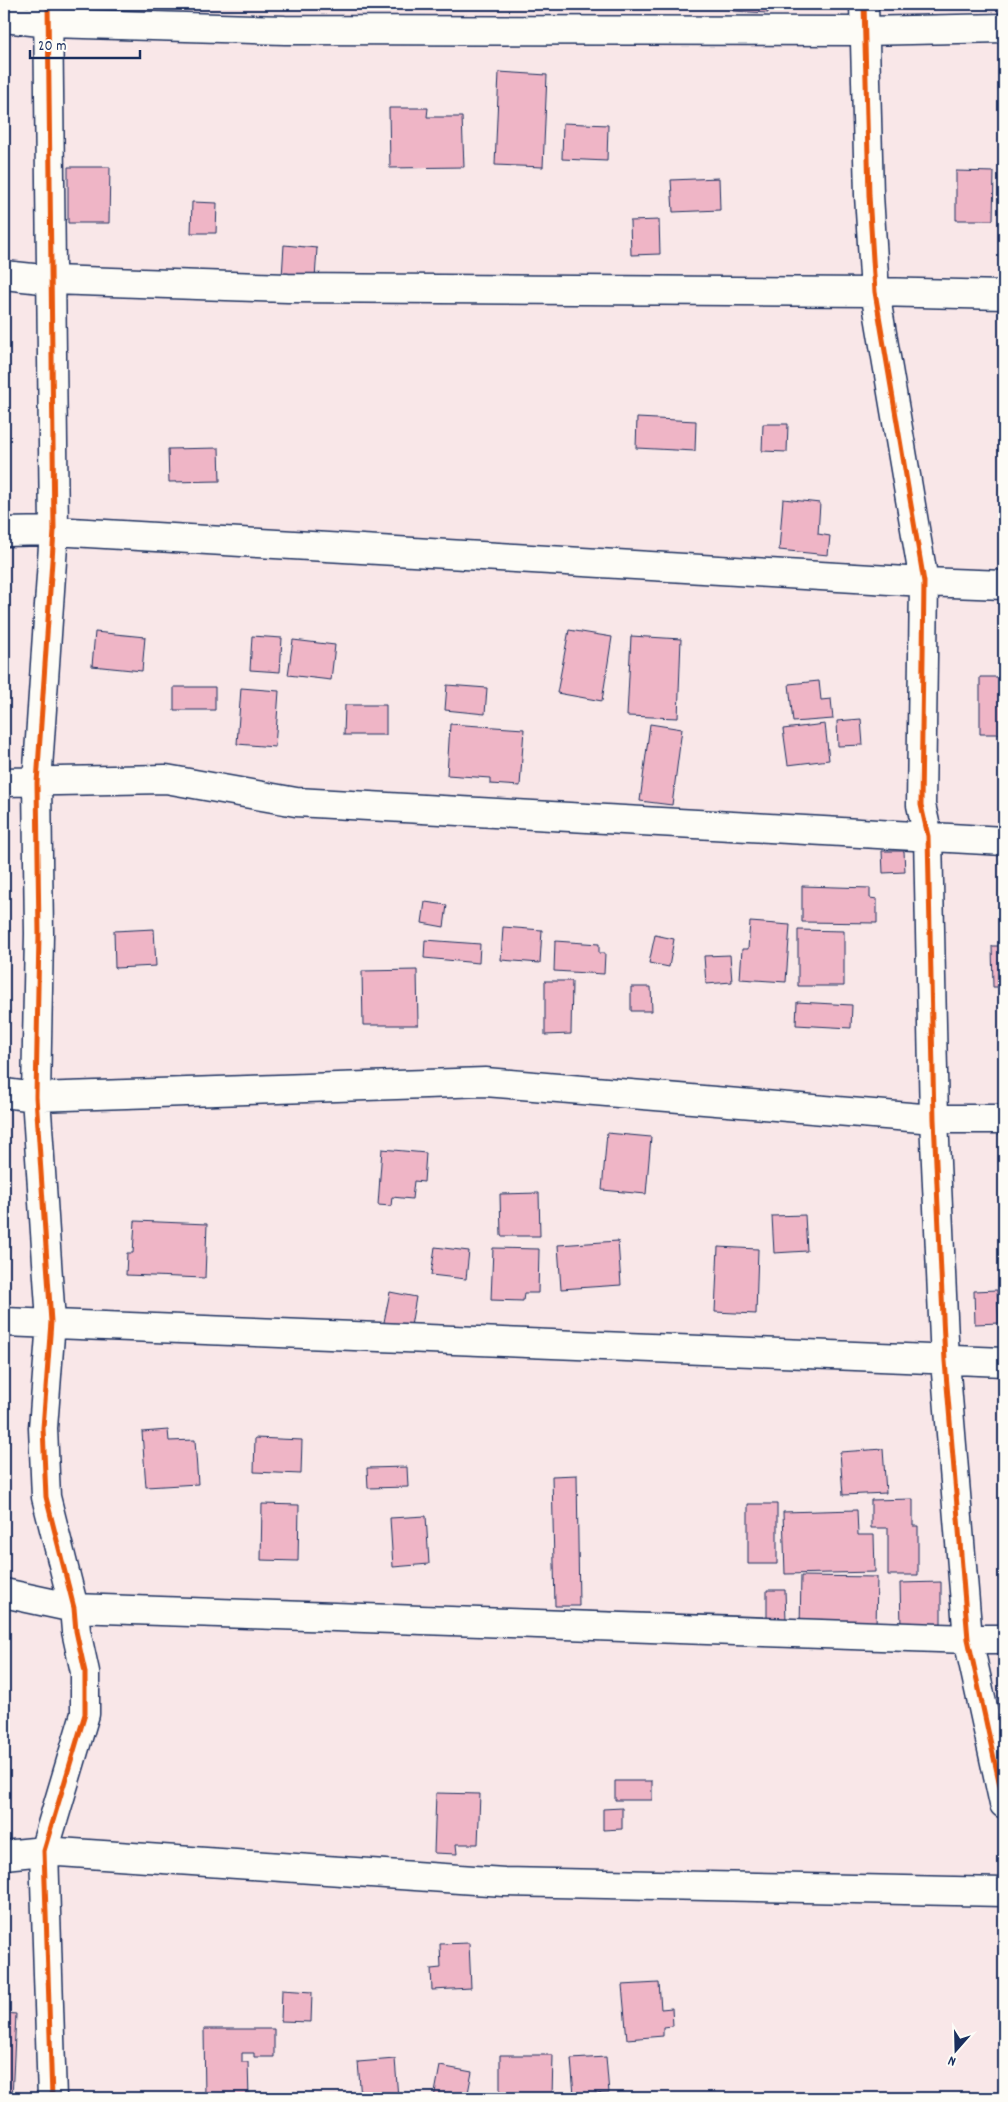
<svg xmlns="http://www.w3.org/2000/svg" width="1008" height="2102" viewBox="0 0 1008 2102" font-family="Dekko,sans-serif">
<style>
.building{fill:#efb5c6;stroke:#1b2f5e}
.lines{fill:none;stroke-linecap:round;stroke-linejoin:round}
.minor-casing{stroke:#1b2f5e;stroke-width:31}
.minor{stroke:#fdfcf7;stroke-width:28}
.cycleway-casing{stroke:#fdfcf7;stroke-width:8}
.cycleway{stroke:#e8590c;stroke-width:5}
</style>
<rect width="100%" height="100%" fill="#f9e7e8"/>
<filter id="ink" filterUnits="userSpaceOnUse"><feTurbulence type="fractalNoise" baseFrequency=".02" numOctaves="2"/><feDisplacementMap in="SourceGraphic" scale="10" xChannelSelector="R" yChannelSelector="G"/><feConvolveMatrix kernelMatrix="1 2 1 2 8 2 1 2 1" color-interpolation-filters="sRGB"/></filter>
<g filter="url(#ink)">
<path class="building" d="M733,4H768V13L733,11Z
M499,72L547,75L543,167L495,165Z
M389,108H428L427,117H462L464,167L390,168Z
M563,123L608,125L607,161L562,159Z
M68,167H110L109,223H68Z
M956,171L994,172L993,220H956Z
M719,178L720,210L673,212L671,180Z
M192,202L217,203L216,233H191Z
M659,220L660,254L631,255L630,221Z
M284,245L317,248L315,279L282,277Z
M637,418L696,421L695,451L636,448Z
M763,424H788L787,452L762,451Z
M219,448L220,481L169,482L168,449Z
M783,499L820,503L818,534L830,536L828,555L779,550Z
M569,630L612,637L602,701L557,693Z
M95,632L145,637L142,671L92,666Z
M252,636L282,638L280,672L250,670Z
M631,636L681,639L678,718L627,716Z
M293,640L335,645L331,680L288,675Z
M980,677H1004V734H980Z
M819,681L821,700L831,699L833,719L793,722L789,684Z
M447,685L487,688L485,714L445,710Z
M174,687H215V710H174Z
M241,688L279,691L275,747L237,744Z
M345,705H386V735H344Z
M861,719L863,745L838,746L837,721Z
M450,724L524,729L520,786L490,784V778L447,775Z
M650,724L682,729L672,805L640,801Z
M825,724L829,760L788,765L783,729Z
M882,851H904L905,872L883,873Z
M802,886L870,888V898L877,899V923L802,922Z
M425,902L447,905L444,927L422,923Z
M750,922L790,925L786,982L740,979L742,949H748Z
M503,927L542,930L540,963L501,960Z
M154,929L156,966L115,968L114,931Z
M798,930L844,931V986H798Z
M655,935L674,939L669,967L649,963Z
M425,940L480,944L479,963L424,958Z
M555,941L599,944V953H605L604,974L554,971Z
M992,946H1004V987H993Z
M730,955L732,982L706,984L704,956Z
M417,970L418,1025H363L362,971Z
M545,981H572L571,1034L545,1035Z
M631,987H651L652,1011H631Z
M797,1002L852,1005L851,1028L796,1025Z
M607,1133L651,1137L646,1194L602,1190Z
M382,1149L426,1153L424,1182L414,1181L412,1199L392,1197L391,1206L378,1205Z
M539,1193L540,1236H501L500,1194Z
M805,1215L807,1251L774,1253L772,1216Z
M135,1221L207,1224L205,1278L126,1275L127,1253H133Z
M618,1241L621,1285L561,1289L558,1245Z
M435,1247L469,1251L466,1279L431,1275Z
M718,1247L758,1249L756,1314L715,1312Z
M493,1248L539,1249L538,1293H524L523,1301L491,1300Z
M997,1290L999,1323L975,1324L974,1291Z
M390,1292L416,1297L411,1326L383,1327Z
M168,1430L169,1441L195,1440L198,1484L146,1487L142,1432Z
M255,1438L302,1440L301,1474L254,1472Z
M883,1449L886,1493L843,1495L840,1452Z
M407,1467L408,1487L368,1488L367,1468Z
M577,1475L579,1606H555L552,1476Z
M913,1499V1526H918V1575H888V1528H871V1500Z
M262,1504L299,1505L298,1561L261,1560Z
M748,1504H777V1564H748Z
M857,1510L858,1535H874L875,1572L785,1574L783,1512Z
M426,1516L429,1564L393,1567L390,1518Z
M801,1576L877,1577L876,1628L800,1627Z
M941,1582V1627H901L900,1583Z
M767,1590H785L786,1621H767Z
M615,1781H652V1800H615Z
M436,1793L480,1794L478,1844H456L457,1854L434,1853Z
M622,1808V1829L603,1830V1809Z
M469,1943L471,1988L432,1990L431,1969L441,1968L440,1944Z
M659,1983L661,2009L672,2008L673,2026L663,2027V2036L627,2039L622,1985Z
M282,1990L312,1992L311,2022L281,2021Z
M4,2013L16,2014L12,2098H4Z
M204,2029H274V2057H254V2053H242V2062H248L249,2098H205Z
M500,2055H553L552,2098H500Z
M606,2057L609,2093L574,2095L571,2059Z
M395,2059L398,2098H361L358,2062Z
M440,2066L472,2072L467,2098H434Z"/>
<g class="lines">
<defs>
<path id="minor" d="M48,4L54,531L37,783L39,934L36,1097L51,1322L43,1428L46,1497L74,1608L76,1631L85,1672V1714L44,1851L52,2098
M864,4L869,195L875,292L924,582L921,805L928,836L934,1119L945,1361L968,1639L1004,1804
M4,18L50,23L285,30L864,31L1004,28
M4,275L52,280L288,288L875,292L1004,295
M4,532L54,531L924,582L1004,585
M4,782L166,779L296,802L1004,841
M4,1093L36,1097L485,1082L934,1119H1004
M4,1322L1004,1362
M4,1593L74,1608L968,1639H1004
M4,1855L44,1851L504,1882L1004,1892"/>
</defs>
<use href="#minor" class="minor-casing"/>
<use href="#minor" class="minor"/>
<defs>
<path id="cycleway" d="M48,4L54,531L37,783L39,934L36,1097L51,1322L43,1428L46,1497L74,1608L76,1631L85,1672V1714L44,1851L52,2098
M864,4L869,195L875,292L924,582L921,805L928,836L934,1119L945,1361L968,1639L1004,1804"/>
</defs>
<use href="#cycleway" class="cycleway-casing"/>
<use href="#cycleway" class="cycleway"/>
</g>
</g>
<rect width="1008" height="2102" fill="none" stroke="#fdfcf7" stroke-width="20"/>
<rect x="10" y="10" width="988" height="2082" fill="none" stroke="#1b2f5e" stroke-width="2" filter="url(#ink)"/>
<g transform="translate(956 2050) rotate(200)" stroke="#fdfcf7" stroke-width="4" paint-order="stroke">
<path d="M0-4L9 19L0 12L-9 19Z" fill="#1b2f5e"/>
<text y="-8" font-size="14" font-weight="bold" text-anchor="middle" fill="#1b2f5e">N</text>
</g>
<path d="M30 50v8h110v-8" fill="none" stroke="#1b2f5e" stroke-width="2.5"/>
<text x="38" y="50" font-size="15" fill="#1b2f5e" stroke="#fdfcf7" stroke-width="4" paint-order="stroke">20 m</text>
</svg>
